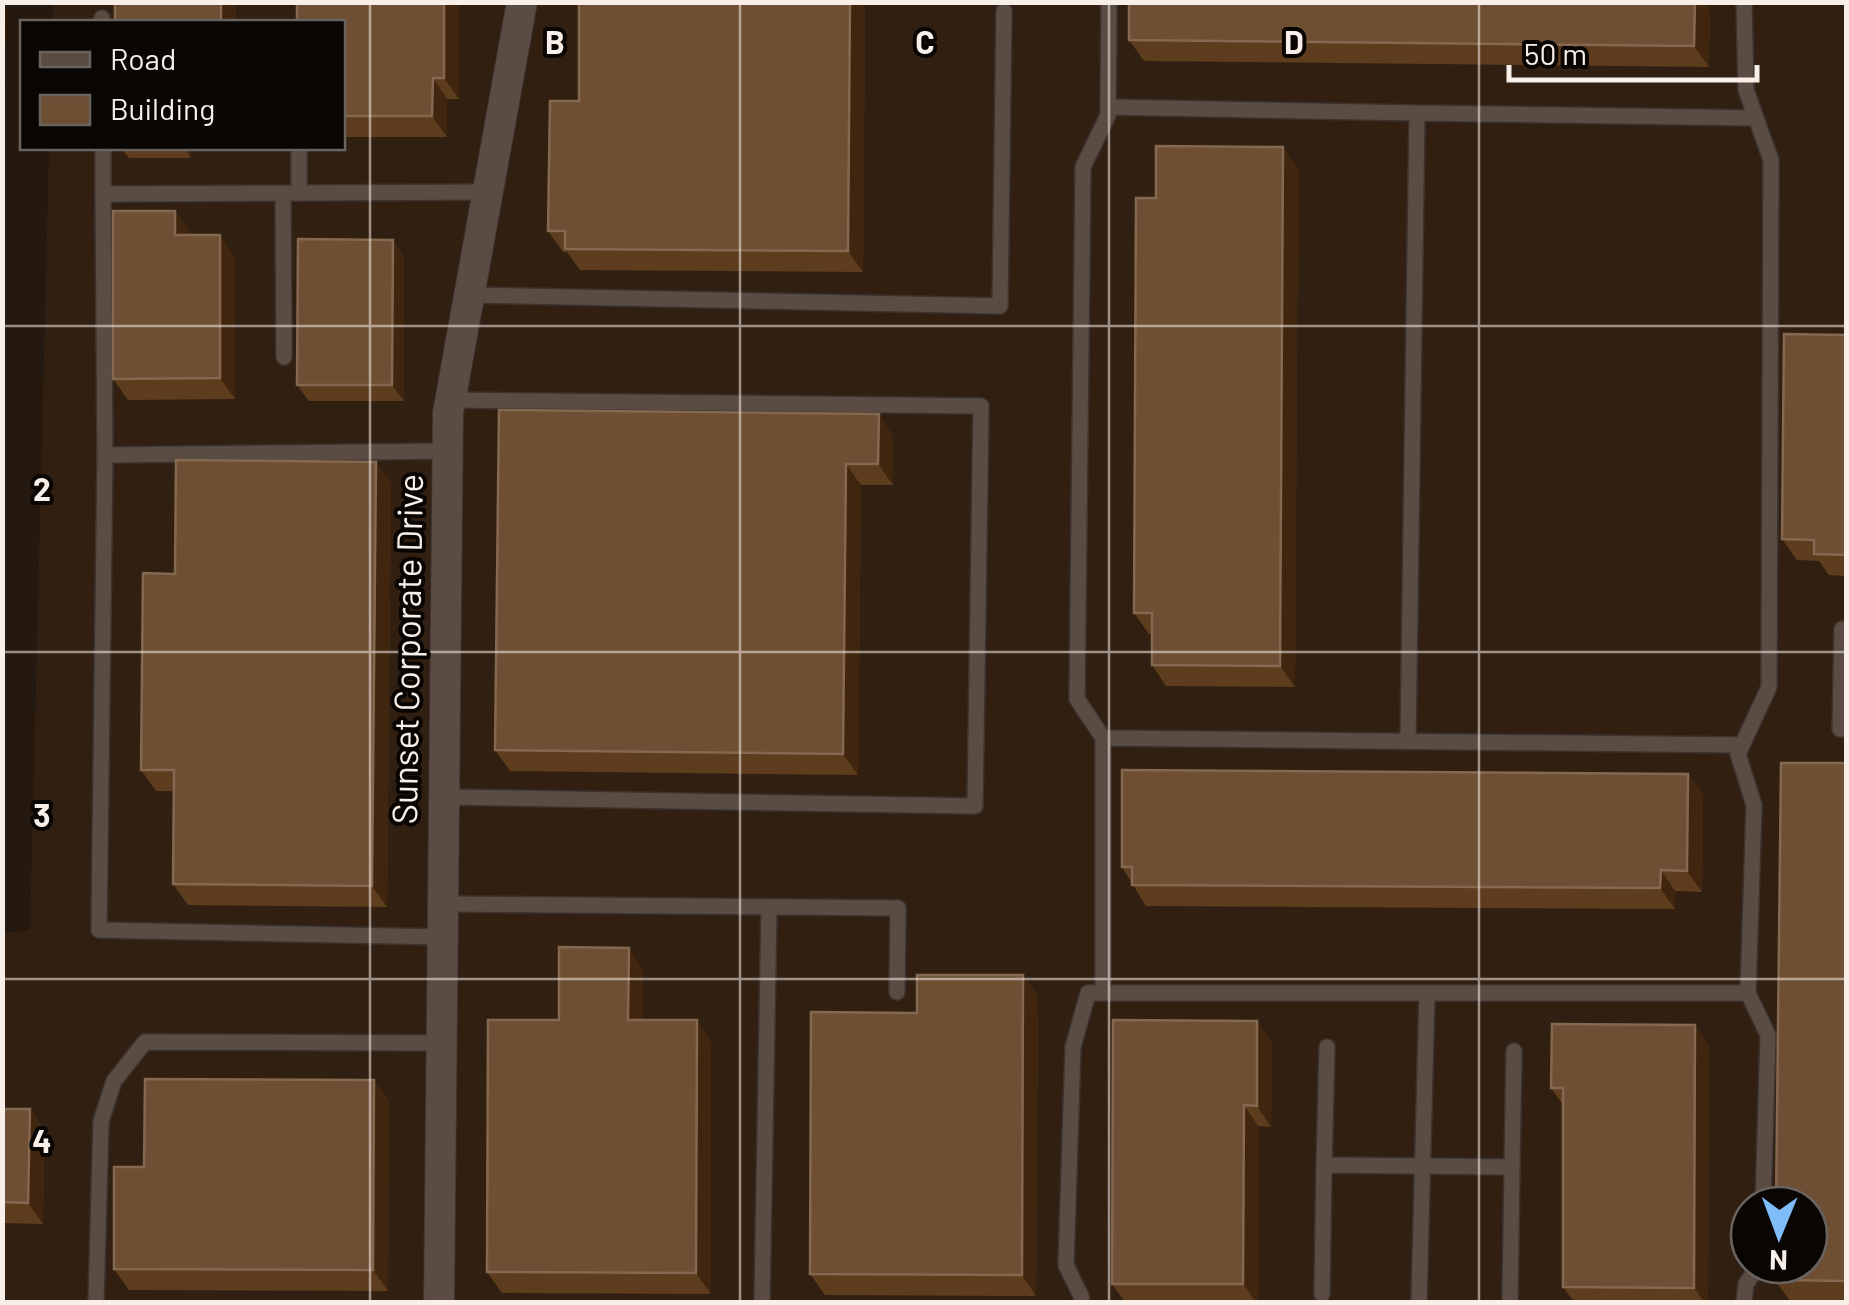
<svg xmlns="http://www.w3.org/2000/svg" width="1849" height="1305" viewBox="0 0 1849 1305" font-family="Barlow,sans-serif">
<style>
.built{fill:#312012;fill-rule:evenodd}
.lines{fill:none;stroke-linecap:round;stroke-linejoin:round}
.service-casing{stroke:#3c332f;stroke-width:18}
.minor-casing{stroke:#3c332f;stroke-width:32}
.service{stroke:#5a4c42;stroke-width:15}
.minor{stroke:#5a4c42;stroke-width:30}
.wall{fill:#5e3c1e}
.shaded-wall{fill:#40250f}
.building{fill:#6e4f34;stroke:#846850;stroke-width:2.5}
.grid{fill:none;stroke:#f8efe9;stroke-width:2.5;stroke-opacity:0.55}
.labels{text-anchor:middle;stroke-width:8;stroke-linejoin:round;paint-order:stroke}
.street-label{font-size:35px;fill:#f8efe9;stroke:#090503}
.grid-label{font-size:32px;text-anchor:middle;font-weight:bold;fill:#f8efe9;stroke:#090503;stroke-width:8;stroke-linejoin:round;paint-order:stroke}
</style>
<rect width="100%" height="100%" fill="#24180f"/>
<path class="built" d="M53,3H1846V1302H3L2,933L30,930L49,148H342V22H52ZM1749,1205H1809V1265H1749Z"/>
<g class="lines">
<defs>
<path id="service" d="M1744,2L1746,90L1771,160L1769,687L1738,754L1754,805L1748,993
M102,18V22
M1108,107L1417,113
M103,148V194L488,192
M283,193L284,357
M299,193V148
M103,194L105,455L448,451
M469,295L1000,306L1004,11
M105,455L99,930L443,937
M1846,629H1842L1840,729H1846
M1103,738L1742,745
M1408,742L1417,113L1756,118
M444,797L975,806L981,406L451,400
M443,904L898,908L897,992
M1103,993V738L1077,699L1083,167L1108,115L1109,2
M1327,1047L1324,1165L1512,1167L1514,1051
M1322,1294L1324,1165
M1510,1301L1512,1167
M96,1302L101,1121L114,1081L145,1042L442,1043
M762,1302L769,907
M1082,1302L1081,1296L1066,1265L1073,1047L1088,993H1748L1768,1035L1763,1205
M1419,1302L1427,993
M1744,1302L1746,1284L1759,1265"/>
<path id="minor" d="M439,1302L448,413L522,2"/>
</defs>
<use href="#service" class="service-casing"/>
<use href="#minor" class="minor-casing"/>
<use href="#service" class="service"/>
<use href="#minor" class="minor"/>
</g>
<path class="wall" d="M297,2H459V99H447V137H342V22Z
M579,2H865L863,272L580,270L567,252H563L548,231L579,101Z
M1710,2L1709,67L1144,61L1129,40Z
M121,148H191V158H129Z
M1298,168L1295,687L1166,686L1152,665V634H1149L1134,613L1156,198Z
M190,232V235L234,256L235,399L128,400L113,379Z
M404,256V401H309L297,385Z
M1846,335V576L1829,575L1819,561L1797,560L1782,539Z
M499,410L893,435V485H861L858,775L510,771L495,750Z
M391,483L387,907L188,905L173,884L174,791H156L141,770L175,574Z
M1846,763V1302L1790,1301L1775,1280Z
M1688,774L1703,795L1702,892L1675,891V909L1146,906L1122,867Z
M643,969V1020L711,1041V1294L502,1293L487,1272L559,1020Z
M1023,975L1038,996L1036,1296L825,1295L810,1274L917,1013Z
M1695,1025L1709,1046L1708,1302H1574L1563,1287V1105L1551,1088Z
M1272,1042L1271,1127L1258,1126V1302H1125L1112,1284Z
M374,1080L389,1101L388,1291L129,1290L114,1269L144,1167Z
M2,1109H30L44,1130L43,1224L2,1223Z"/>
<path class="shaded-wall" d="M2,2H6L2,323Z
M221,2H236V22H221Z
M444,2H459V99L444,78Z
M850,2H865L863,272L848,251Z
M1695,2H1710L1709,67L1694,46Z
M433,78L447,99V137L432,116Z
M1283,147L1298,168L1295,687L1280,666Z
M184,148H191V158Z
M175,211L190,232V256L175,235Z
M220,235L234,256L235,399L220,378Z
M393,240L404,256V401L392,385Z
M879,414L893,435V485L878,464Z
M376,462L391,483L387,907L372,886Z
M846,464L861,485L858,775L843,754Z
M1688,774L1703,795L1702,892L1687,871Z
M1661,870L1675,891V909L1660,888Z
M629,948L643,969V1041L628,1020Z
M1023,975L1038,996L1036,1296L1022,1275Z
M697,1020L711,1041V1294L696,1273Z
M1257,1021L1272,1042L1271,1127L1257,1106Z
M1695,1025L1709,1046L1708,1302H1704L1694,1288Z
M374,1080L389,1101L388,1291L373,1270Z
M1244,1105L1258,1126V1302H1256L1243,1284Z
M30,1109L44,1130L43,1224L28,1203Z"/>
<path class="building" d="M115,2H221V22H115Z
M297,2H444V78H433L432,116H342V22H297Z
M579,2H850L848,251L565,249V231H548L550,101H579Z
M1129,2H1695L1694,46L1129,40Z
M1156,146L1283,147L1280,666L1152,665V613H1134L1136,198H1156Z
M113,211H175V235H220V378L113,379Z
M298,239L393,240L392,385H297Z
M1784,334L1846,335V555L1814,554V540L1782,539Z
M499,410L879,414L878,464H846L843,754L495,750Z
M176,460L376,462L372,886L173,884L174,770H141L143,573L175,574Z
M1781,763H1846V1281L1775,1280V1265H1809V1205H1776Z
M1122,770L1688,774L1687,871L1661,870L1660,888L1132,885V867H1122Z
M559,947L629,948L628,1020H697L696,1273L487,1272L488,1020H559Z
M917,975H1023L1022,1275L810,1274L811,1012L917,1013Z
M1113,1020L1257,1021V1106L1244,1105L1243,1284H1112Z
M1552,1024L1695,1025L1694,1288L1563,1287V1088H1551Z
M145,1079L374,1080L373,1270L114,1269V1167H144Z
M2,1109H30L28,1203L2,1202Z"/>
<path class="grid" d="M370,2V1302M740,2V1302M1109,2V1302M1479,2V1302M2,326H1846M2,652H1846M2,979H1846"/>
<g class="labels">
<g class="street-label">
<text transform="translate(408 649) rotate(-89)" y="12">Sunset Corporate Drive</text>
</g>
</g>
<g class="grid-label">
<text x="555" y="54">B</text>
<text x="925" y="54">C</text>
<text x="1294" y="54">D</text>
<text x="42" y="501">2</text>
<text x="42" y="827">3</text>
<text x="42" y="1153">4</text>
</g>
<rect width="1849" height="1305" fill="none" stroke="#f8efe9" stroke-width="10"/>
<rect x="20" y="20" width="325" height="130" fill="#090503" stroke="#69635f" stroke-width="2.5"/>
<rect x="40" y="52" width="50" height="15" fill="#5a4c42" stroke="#69635f" stroke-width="2.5"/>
<text x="110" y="70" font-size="30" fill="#f8efe9">Road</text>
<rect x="40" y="95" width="50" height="30" fill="#6e4f34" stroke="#69635f" stroke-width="2.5"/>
<text x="110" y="120" font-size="30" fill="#f8efe9">Building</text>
<g transform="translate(1779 1235) rotate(181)"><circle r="48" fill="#090503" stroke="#69635f" stroke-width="2.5"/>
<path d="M0-8L18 38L0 25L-18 38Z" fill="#7ebdf9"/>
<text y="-15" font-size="28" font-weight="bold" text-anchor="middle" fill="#f8efe9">N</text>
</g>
<path d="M1509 65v15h248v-15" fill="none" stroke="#f8efe9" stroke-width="5"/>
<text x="1524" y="65" font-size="30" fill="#f8efe9" stroke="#090503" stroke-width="8" paint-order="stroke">50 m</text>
</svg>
